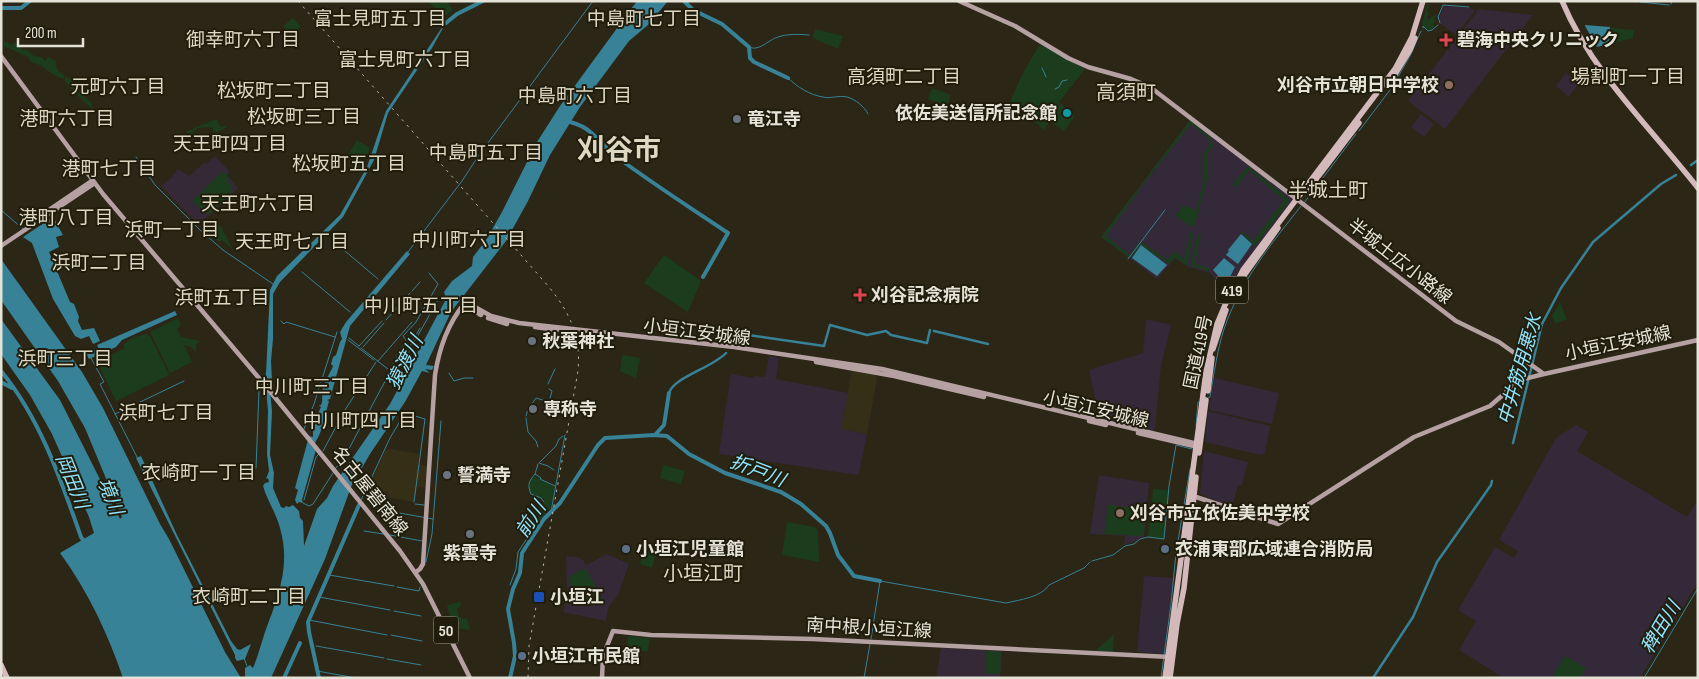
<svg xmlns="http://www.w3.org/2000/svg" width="1699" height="679" viewBox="0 0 1699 679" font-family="'Sofia Sans Condensed','Noto Sans JP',sans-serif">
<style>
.built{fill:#362f18}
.industrial{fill:#342938}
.education{fill:#352937}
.green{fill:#1c3c1e}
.water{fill:#378297}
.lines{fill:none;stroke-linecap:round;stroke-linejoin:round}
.stream{stroke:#378297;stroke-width:1}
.canal{stroke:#378297;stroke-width:2.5}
.river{stroke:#378297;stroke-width:4}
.major{stroke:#b6a1a2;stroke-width:4.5}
.highway{stroke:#d3b9ba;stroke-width:5.5}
.rail{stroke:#b6b3a7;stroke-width:1;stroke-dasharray:2.5 5;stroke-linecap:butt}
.major-bridge{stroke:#b6a1a2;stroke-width:4.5}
.health-dot{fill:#e0444e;stroke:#211d0c;stroke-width:2}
.education-dot{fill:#8d6e63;stroke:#211d0c;stroke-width:2}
.culture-dot{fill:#0f9aa8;stroke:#211d0c;stroke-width:2}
.worship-dot{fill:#6b7280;stroke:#211d0c;stroke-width:2}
.service-dot{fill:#5c6f8a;stroke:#211d0c;stroke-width:2}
.transit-dot{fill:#1a4fb4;stroke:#211d0c;stroke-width:2}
.labels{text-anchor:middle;stroke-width:4;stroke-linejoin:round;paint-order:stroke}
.shield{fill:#211d0c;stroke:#aaa89b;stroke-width:1}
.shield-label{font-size:16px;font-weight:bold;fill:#e5e3d8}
.poi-label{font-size:18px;font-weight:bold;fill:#e5e3d8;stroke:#211d0c;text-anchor:start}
.street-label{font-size:18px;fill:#e5e3d8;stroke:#211d0c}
.neighbourhood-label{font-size:19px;fill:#ded8c3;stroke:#211d0c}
.water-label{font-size:19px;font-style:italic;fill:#8fe3fc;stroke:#211d0c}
.quarter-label{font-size:20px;fill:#ded8c3;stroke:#211d0c}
.town-label{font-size:28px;font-weight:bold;fill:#ded8c3;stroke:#211d0c}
</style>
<rect width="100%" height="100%" fill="#2b2616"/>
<path class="built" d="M852,370L875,374L877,378L867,434L841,429Z
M389,449L419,454L418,464L427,466L426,488L416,487L414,502L365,493L385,451Z"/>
<path class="industrial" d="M1566,73L1579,83L1569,97L1556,86Z
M1190,120L1295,199L1242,268L1227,291L1210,273L1188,267L1175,258L1157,279L1101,237Z
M1146,319L1171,325L1161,365L1155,429L1152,431L1100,419L1089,370L1143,353Z
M769,356L779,358L776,379L848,393L841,429L867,434L859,473L857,475L720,454L719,452L731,374L753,378L754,376L765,377Z
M1214,378L1279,393L1272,424L1209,410Z
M1208,411L1270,426L1265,453L1260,455L1205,442Z
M1576,425L1588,432L1577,451L1687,517L1698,499V582L1640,678H1504L1459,650L1476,621L1458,610L1495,547L1514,558L1518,551L1499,540L1556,438Z
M1204,451L1248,462L1242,485H1238L1232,508L1200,494Z
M1144,576L1174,578L1165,653L1163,654L1137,652Z"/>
<path class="education" d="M1443,6L1470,8L1475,11L1456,35L1440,23L1438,18L1440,16Z
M1479,9L1533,15L1445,129L1408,101Z
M1421,114L1434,124L1424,137L1411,127Z
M215,156L229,171L227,175L238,188L199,225L161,186L171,178L178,169L189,176L204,163L206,164Z
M1099,475L1149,483L1144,537L1140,538L1136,542L1128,543L1124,545L1125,536L1090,534Z
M607,554L629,564L618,595L608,608L606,621L563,612L567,593L566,556L578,557L584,561L586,565Z
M941,648L1002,651L1000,678H936Z"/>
<path class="green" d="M430,1H447L453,10L445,16L429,3Z
M1427,4H1429L1427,11L1429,14L1427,16L1428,20L1435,15L1437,16L1434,18L1436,21L1432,24L1435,26L1432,30H1428L1422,24Z
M293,18L301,27L291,35L283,26Z
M1611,28L1634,30L1633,38L1610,44Z
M815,29L843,36L838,49L813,38Z
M4,42H6L12,45L13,43H17L23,50H27L34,56L41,57L45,61L48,57L56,61C55,69 59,72 65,76L63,79L52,74L42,66L31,62L28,57L4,46Z
M1040,44L1085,69L1059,102L1075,116L1064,131L1050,121L1044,130L1010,101L1023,73Z
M66,76L76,83L82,95L91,102L93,110L79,97L64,80Z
M932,88L951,95L947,106L928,99Z
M216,119L221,127L225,126L227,127L216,133L211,127L198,128L193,132L198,139L185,132Z
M1190,120L1212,139L1213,144L1207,155V179L1195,224L1192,227L1175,216L1183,206L1196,210L1204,179V154L1211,141L1191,124L1139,190L1138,189Z
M357,140L370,148L361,169L348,155Z
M1248,166L1290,200L1255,246L1241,233L1243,232L1253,241L1284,200L1249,170L1236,188L1232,185Z
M223,171L229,178L227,180L231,185V193L208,215L192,201Z
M1137,190L1139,191L1106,236L1130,255L1140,241L1167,260L1175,251L1184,259L1191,231L1193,235L1187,266L1175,257L1169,264L1141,245L1130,258L1101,237Z
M218,224L223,229L222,230C227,235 227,241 232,247L231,248L222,240L219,242L208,231Z
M1201,233L1195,264L1210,268L1209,271L1191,266L1197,237Z
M664,255L701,281L688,312L644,283Z
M1560,302L1567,319L1555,324L1552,316Z
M178,318L181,324L177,330L181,337L200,341L196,345V352L190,346L184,345L192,362L170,373L150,332Z
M146,334L150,336L169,375L116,401L97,362L125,348L123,345L132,338Z
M622,355L640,358L636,378L620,371Z
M663,465L685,471L681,484L660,478Z
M534,476L555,487L551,507L537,525L531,524V515L545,502L544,499L531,493L529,488L530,480Z
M1153,489L1168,490L1166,516L1151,515Z
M1108,505L1146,509L1144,534L1141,536L1104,534Z
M1150,516L1166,517L1164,539L1148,537Z
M787,522L815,527L818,530L819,562L782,555Z
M643,549L656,553L652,568L640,564Z
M585,568L606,604L576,599L570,584V576Z
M460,601L461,606L457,608L459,616L463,619L467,618L470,630L456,628L452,617L451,618L447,606Z
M1114,634L1113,652L1095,651Z
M628,636L650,638L648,651H627Z
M986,651L1001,652L1000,674L985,673Z
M1565,656L1586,668L1580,678H1552Z"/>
<path class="water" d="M637,1H668L648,25L629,41L580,107L550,155L528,201L506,241L451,312L426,365L434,366L432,370L425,369L430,373L422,371L405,402L370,454L351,487L325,559L271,678H245V668L250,665L253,668C258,656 261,644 265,632C278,597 291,566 280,528C276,513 267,500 263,486L265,483L269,482L268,478L266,479L269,471L267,454L268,410L266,390L269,380L266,374L270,290L277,276L340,215L367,167L386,111L447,20L449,22L444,26L432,48L388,113L374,160L343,217L280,282L273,294V339L271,361L272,380L270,390L272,411L270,455L274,473L273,488L281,507L284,508L286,506L289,507L293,505L299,511L300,518L303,521L304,546L317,509L327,498L333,486L390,404L446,299L444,292L452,281L472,266L473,257L486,240L502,212L537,142L560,106Z
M1585,25L1610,27L1609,44L1597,47L1585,26Z
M53,217L63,235L56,237L59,247L49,252L70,302L74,304L79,317L78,321L82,330L94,328L100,341L93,344L89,336L81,339L75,336L53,299L32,243L23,237Z
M1241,234L1252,244L1238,264L1226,255L1229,251L1228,250Z
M1141,245L1167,265L1157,276L1132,258Z
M407,251L410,254L350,326L330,399L327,400L329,401C326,411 324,424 320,433C319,436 317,439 315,443L317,446L302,500L303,503L299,502L297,504L295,500L298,490L295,488L309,436L313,437V432L312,428L313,424L317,421L316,418L321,407L319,405H321C323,400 322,397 322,393C323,382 330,374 333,366L331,364L333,357L336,355L340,342L342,339L340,332L346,322Z
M1224,258L1235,267L1226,285L1213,270Z
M1,259L82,372L103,408L160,524L169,539L225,652L241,678H123C108,634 88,591 60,553L94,533L89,517L52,434L30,395L1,354V319L60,400L119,517L120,519L122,517L85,428L58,381L1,300Z
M175,311L177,315L122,340L116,347L89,359L86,354L88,351L99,349L97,345Z
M141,456L177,535L231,641L237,649L240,650L251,644L245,659L237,661L235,658V655L136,458Z"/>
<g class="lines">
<path class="stream" d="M1632,1L1636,2
M1640,2L1669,5
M1671,4L1672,1
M1440,23L1438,17L1443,5L1469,7
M1423,28V26L1428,31L1432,30L1438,25
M749,47C759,52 768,40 778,37C785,34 801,34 809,35
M1042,68L1046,77
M788,78C797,87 810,95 823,97C830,99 839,95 847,97C855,99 865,107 868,114
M1392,87L1410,56L1421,31
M1055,89L1059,87L1062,81L1067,80
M1359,131L1390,90
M136,157L155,185L200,230L223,250L273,284
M1304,203L1356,134
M1,210L23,229
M332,240L378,279
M408,252L462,181L479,155L593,1
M1128,259L1165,210
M302,272L350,312
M412,291L420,282
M386,320L410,293
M281,321L284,324L286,322L335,337
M349,338L359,346
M348,340L374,360
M359,346L382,321
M363,347L384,323
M361,348L393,373
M91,358L104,382L100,384L138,459
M378,361L412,322
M390,370L406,340L403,336L416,322L438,284L429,273
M394,373L396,374L438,300
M394,373L420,328
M449,373L454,381L464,378H473
M548,384L555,369
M1208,398L1210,397C1214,374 1217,351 1224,329C1240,282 1271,244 1301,206
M115,414L184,381
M526,416L529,405H531L536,398L549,402L552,391L549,389
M526,418L528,432L536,441L538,447
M1196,426L1198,402H1199
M304,429L314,404L337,332
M323,451L345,410L376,362
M256,468L259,391
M335,469L344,458L390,372
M554,470L548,466L539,463L556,446L559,439L563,436
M535,474L538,464
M304,500L316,457L319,454
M361,500L390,438L405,413L425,419L414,502
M544,502L541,498L531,494C527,485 529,481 535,474L541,478L540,479L555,486
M303,503L309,506L313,504L333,473
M415,504L424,505
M377,509L433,519
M551,512L565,435
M364,531L383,534
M390,535L422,541
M1092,561L1113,555L1125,546L1134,544L1140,539L1148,537L1164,539L1169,486L1176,445L1192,449
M426,562L432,534L441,421
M329,575L394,586
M510,585L516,569L518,552L534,528
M397,587L419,591L420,587
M319,597L390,610
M394,611L421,616
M309,620L387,635
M391,635L422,641
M871,639L880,581L1006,603C1019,600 1042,597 1049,585L1084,568L1090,562
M312,645H313
M316,646L384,658
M244,658L247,666
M387,659L421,665
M317,671L356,678
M864,678L870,644
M1161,678L1171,604L1176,553L1190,469
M1644,678L1698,588"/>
<path class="canal" d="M1691,165L1698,160
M934,331L988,344
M733,342L741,334L824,346L830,325L867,335L886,331L891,335L927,343L930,330
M669,393C674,377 712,368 726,353
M1513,443L1542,324L1561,288L1593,242L1661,184L1676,175
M1373,678L1413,617L1437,562L1491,485L1492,481"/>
<path class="river" d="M684,1L693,10L722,24L749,47L750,58L754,62L788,78
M1,8H21L30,1
M446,23L457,14L483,1
M565,121C594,126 596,142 617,157C653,184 691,208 728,233L703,277
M1,371C40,418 61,480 81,537L86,544
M1,382L12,388
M267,387L268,372
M655,435L664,425L669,393
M284,678L300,643
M319,678L309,632L308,622L359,505
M510,678L515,656L514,643L508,609L513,589L520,573L522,553L544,519L560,503L598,445L605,438L654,435L667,436L689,454L725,473L781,492L801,504L826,526L830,533L838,555L854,576L880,581"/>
<path class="major" d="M959,1L1015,26L1068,58L1088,67L1131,79L1150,87L1456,321L1499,342L1544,374L1698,340
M1,56L103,194L264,384L400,551L423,584L470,678
M34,220L93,180
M1,246L95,183
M466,302L491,316L519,323L734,347L882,369L1198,444
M488,318L507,324
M535,327L557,330
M816,362L894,376L984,397
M1089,421L1106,425
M1138,433L1198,447
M1193,496L1278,524L1414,437L1490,406L1520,380L1544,374
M416,572L420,569L423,564L435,375C439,349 447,325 464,304L481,315
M602,678L603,656L613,631L651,635L813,639L1170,657"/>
<path class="highway" d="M1562,1C1592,73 1651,128 1698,188
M1389,84L1410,50L1415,38
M1307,191L1359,123
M1243,277L1278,228
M1213,349L1226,310
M1208,391L1212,358
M1199,453L1206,400
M1,665L7,678
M1165,678L1206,372L1217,324L1225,305L1243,270L1395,69L1412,37L1423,1
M1170,678L1177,624L1184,588L1196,477"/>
<path class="rail" d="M298,1L549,287C570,313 581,336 578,371L529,646L528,678"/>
<path class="major-bridge" d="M572,331L578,332"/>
</g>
<g class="health-dot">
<path d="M1443.5 32.5h5v5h5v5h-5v5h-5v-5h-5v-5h5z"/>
<path d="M857.5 287.5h5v5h5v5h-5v5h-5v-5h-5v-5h5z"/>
</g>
<g class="education-dot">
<circle cx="1449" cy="85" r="5"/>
<circle cx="1120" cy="513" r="5"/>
</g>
<circle class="culture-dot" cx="1067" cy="113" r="5"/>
<g class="worship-dot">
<circle cx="737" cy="119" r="5"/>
<circle cx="532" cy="341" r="5"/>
<circle cx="533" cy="409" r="5"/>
<circle cx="447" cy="475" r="5"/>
<circle cx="470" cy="534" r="5"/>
</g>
<g class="service-dot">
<circle cx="626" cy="549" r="5"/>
<circle cx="1165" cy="549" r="5"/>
<circle cx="522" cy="656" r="5"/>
</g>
<rect class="transit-dot" x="533" y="591" width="12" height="12" rx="2.5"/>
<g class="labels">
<g class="shield">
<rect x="1216" y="276.5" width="32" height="27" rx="4"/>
<rect x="433.5" y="616.5" width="25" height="27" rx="4"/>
</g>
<g class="shield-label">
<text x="1232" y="296">419</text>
<text x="446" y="636">50</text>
</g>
<g class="poi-label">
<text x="1457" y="46">碧海中央クリニック</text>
<text x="1439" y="91" text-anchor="end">刈谷市立朝日中学校</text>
<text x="1057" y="119" text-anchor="end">依佐美送信所記念館</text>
<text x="747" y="125">竜江寺</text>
<text x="871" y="301">刈谷記念病院</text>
<text x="542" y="347">秋葉神社</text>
<text x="543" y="415">専称寺</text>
<text x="457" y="481">誓満寺</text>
<text x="1130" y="519">刈谷市立依佐美中学校</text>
<text x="636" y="555">小垣江児童館</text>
<text x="1175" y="555">衣浦東部広域連合消防局</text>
<text x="470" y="559" text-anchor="middle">紫雲寺</text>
<text x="550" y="603">小垣江</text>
<text x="532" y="662">小垣江市民館</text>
</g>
<g class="street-label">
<text transform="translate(1400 261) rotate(38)" y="6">半城土広小路線</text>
<text transform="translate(697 332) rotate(7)" y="6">小垣江安城線</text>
<text transform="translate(1618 343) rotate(-12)" y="6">小垣江安城線</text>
<text transform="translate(1198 352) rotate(-78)" y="6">国道419号</text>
<text transform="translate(1096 409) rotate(13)" y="6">小垣江安城線</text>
<text transform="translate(370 491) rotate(51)" y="6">名古屋碧南線</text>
<text transform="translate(869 628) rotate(3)" y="6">南中根小垣江線</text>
</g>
<g class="neighbourhood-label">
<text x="380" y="25">富士見町五丁目</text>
<text x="644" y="25">中島町七丁目</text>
<text x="243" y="46">御幸町六丁目</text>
<text x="405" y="66">富士見町六丁目</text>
<text x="904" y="83">高須町二丁目</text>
<text x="1628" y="83">場割町一丁目</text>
<text x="118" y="93">元町六丁目</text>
<text x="274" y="97">松坂町二丁目</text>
<text x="575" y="102">中島町六丁目</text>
<text x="304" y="123">松坂町三丁目</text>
<text x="67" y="125">港町六丁目</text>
<text x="230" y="150">天王町四丁目</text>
<text x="486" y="159">中島町五丁目</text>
<text x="349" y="170">松坂町五丁目</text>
<text x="109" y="175">港町七丁目</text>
<text x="258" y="210">天王町六丁目</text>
<text x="66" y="224">港町八丁目</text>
<text x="172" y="236">浜町一丁目</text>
<text x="469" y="246">中川町六丁目</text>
<text x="292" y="248">天王町七丁目</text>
<text x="99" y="269">浜町二丁目</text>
<text x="222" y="304">浜町五丁目</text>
<text x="421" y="312">中川町五丁目</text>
<text x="65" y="365">浜町三丁目</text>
<text x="312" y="393">中川町三丁目</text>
<text x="166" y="419">浜町七丁目</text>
<text x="360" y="427">中川町四丁目</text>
<text x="199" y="479">衣崎町一丁目</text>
<text x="249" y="603">衣崎町二丁目</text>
</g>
<g class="water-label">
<text transform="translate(404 362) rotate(-63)" y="7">猿渡川</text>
<text transform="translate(1519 369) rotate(-74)" y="7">中井筋用悪水</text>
<text transform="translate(758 470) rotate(21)" y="7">折戸川</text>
<text transform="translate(73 481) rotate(68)" y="7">岡田川</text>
<text transform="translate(111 496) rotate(68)" y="7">境川</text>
<text transform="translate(530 519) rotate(-57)" y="7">前川</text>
<text transform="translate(1660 627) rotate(-59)" y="7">稗田川</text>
</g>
<g class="quarter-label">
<text x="1126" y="99">高須町</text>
<text x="1328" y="197">半城土町</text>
<text x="703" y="580">小垣江町</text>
</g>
<g class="town-label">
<text x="619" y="159">刈谷市</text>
</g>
</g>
<rect width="1699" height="679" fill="none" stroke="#e5e3d8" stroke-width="5"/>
<path d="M18 38v8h65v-8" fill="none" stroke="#e5e3d8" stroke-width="2.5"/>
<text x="25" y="38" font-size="15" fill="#e5e3d8" stroke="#211d0c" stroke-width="4" paint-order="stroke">200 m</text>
</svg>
